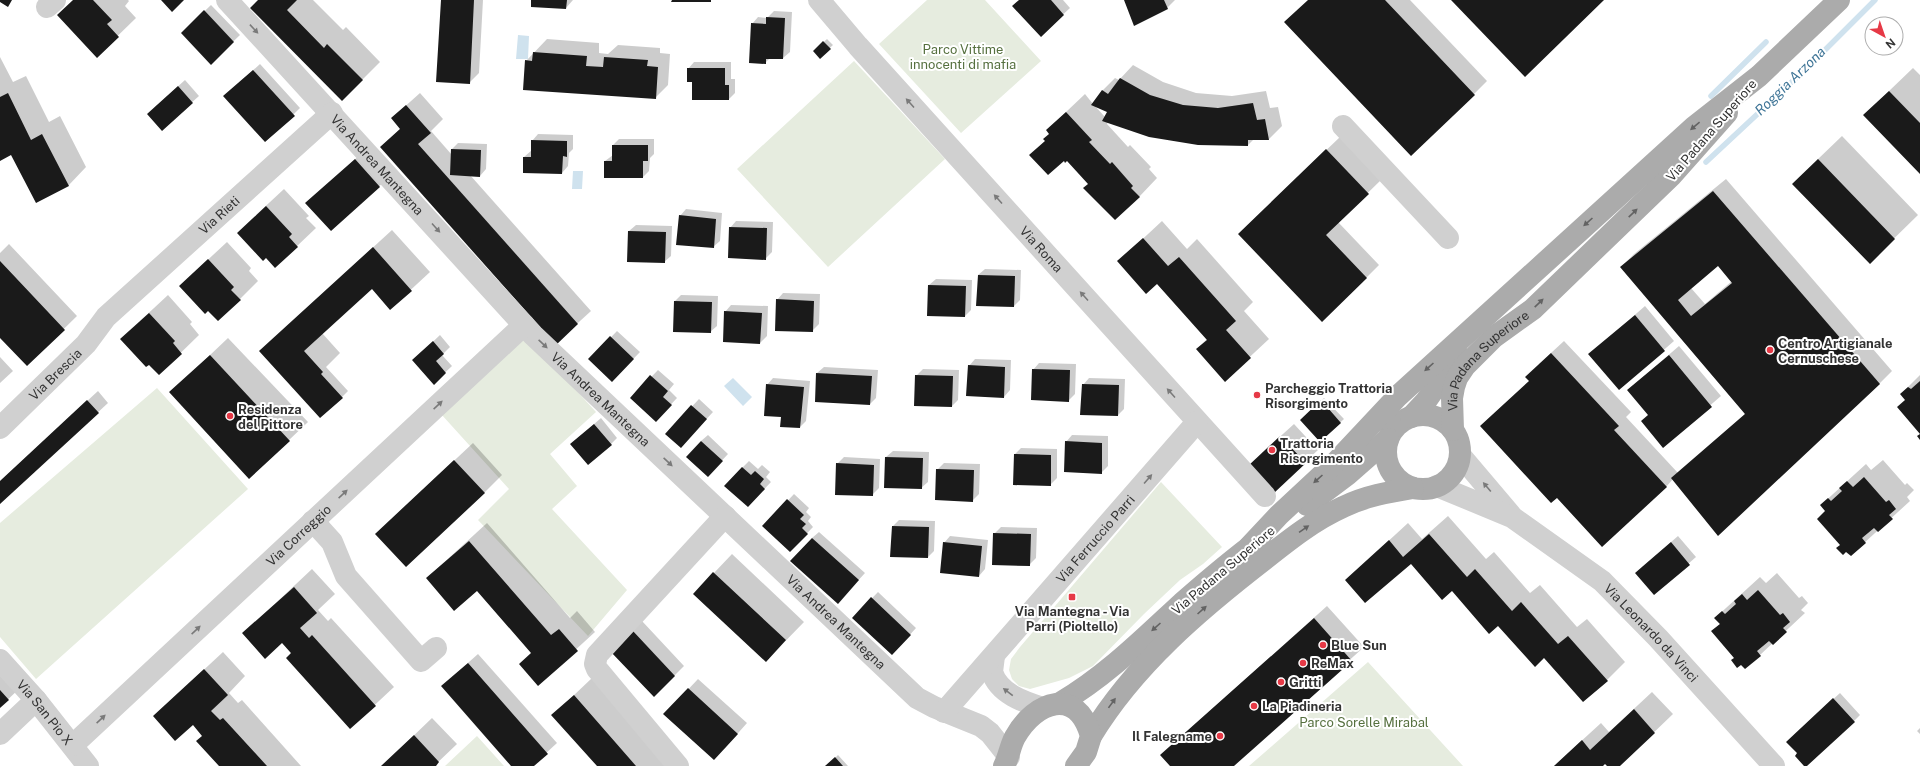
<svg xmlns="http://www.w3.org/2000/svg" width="1920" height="766" viewBox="0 0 1920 766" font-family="'Public Sans',sans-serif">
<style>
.green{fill:#e6ecdf}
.water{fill:#cfe2ee}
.shadow{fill:#0003;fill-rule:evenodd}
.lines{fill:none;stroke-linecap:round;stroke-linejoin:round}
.stream{stroke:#cfe2ee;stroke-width:5.5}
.building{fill:#1a1a1a;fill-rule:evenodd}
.minor{stroke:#d0d0d0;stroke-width:22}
.major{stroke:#ababab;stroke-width:22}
.oneway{fill:#7a7a7a}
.oneway2{fill:#636363}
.poi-dot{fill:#e63946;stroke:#fff;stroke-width:1.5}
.labels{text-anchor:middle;stroke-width:4;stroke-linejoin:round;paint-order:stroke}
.park-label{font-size:13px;fill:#56703f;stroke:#fff}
.street-label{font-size:13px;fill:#333;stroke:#fff}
.poi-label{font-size:13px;font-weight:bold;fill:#333;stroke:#fff;text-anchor:start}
.water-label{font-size:14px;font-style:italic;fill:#3f7597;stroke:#fff}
</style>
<rect width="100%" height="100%" fill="#fff"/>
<path class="green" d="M927,0H985L1041,61L961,133L879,44Z
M854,61L945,159L828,267L737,169Z
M525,334L596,412L550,454L577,486L552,509L627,590L588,636L478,520L509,489L441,414Z
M157,388L248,489L36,679L0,637V523Z
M1161,482L1222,547L1203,564L1180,580L1144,614L1093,666L1069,678L1030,689L1019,686L1012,679L1009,670L1011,659L1020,647Z
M1368,662L1463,766H1249Z
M477,736L504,766H445Z"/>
<path class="water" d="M518,35L529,36L528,59H516Z
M573,171H583L582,189H572Z
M733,378L752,397L743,406L724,386Z"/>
<path class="shadow" d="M73,0H128L129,1L125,6L136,18L97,56Z
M260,0H313L343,30L346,27L380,62L362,80Z
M442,0H483L479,73L469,83Z
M532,0H573L566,8Z
M1019,0H1063L1070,8L1041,35Z
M1125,0H1175L1167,8Z
M1309,0H1410L1487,81L1474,94Z
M211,5L240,35L211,63L182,33Z
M774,11L792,12L790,52L783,58H770L765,63L752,24L758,17L767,18Z
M547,39L599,43V53L608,54L618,45L660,48V53L670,54L668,85L655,98L526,61Z
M827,39L833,45L820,57L814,51Z
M0,57L13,82L26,76L49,122L60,116L86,167L68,186L12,154L0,160Z
M694,62H731V79H735V93L729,99L693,81L688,69Z
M260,64L300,108L266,141L231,90Z
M1133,65L1163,82L1196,93L1232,96L1266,91L1270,108L1278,107L1282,126L1269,139H1254L1248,145L1198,144L1108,122L1107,124L1128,147L1130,145L1151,167L1149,169L1157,178L1139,197L1089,184L1067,160L1031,155L1046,140L1050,133L1047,130L1085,94L1093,104L1102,91L1115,78L1119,80ZM1095,106L1108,112L1105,117Z
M1913,68L1920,75V173L1864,115Z
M185,80L199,96L162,129L154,108Z
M420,93L443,119L431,131L452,155V149L458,143L487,144L486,169L480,176L470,175L591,311L556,343L381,147L401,128L392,118Z
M538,134L573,135V149L569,153L568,166L562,173L524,172V157L532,150V141Z
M1842,136L1918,215L1870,262L1817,160Z
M1340,137L1381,180L1338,222L1379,265L1366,278L1252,221Z
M619,139H654V154L650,158L649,171L643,177L605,161L613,155V145Z
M362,153L386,180L331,230L313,197Z
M1726,179L1892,371L1879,384L1673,479L1666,487L1530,381L1539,364L1564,341L1631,412L1626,417L1678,473L1745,414L1621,267L1634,254ZM1718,265L1732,281L1705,304L1691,288Z
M284,189L309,216L306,218L316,228L275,267L256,215Z
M686,209L722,213L720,241L713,247L680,216Z
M736,221L773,222L772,252L765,259L730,228Z
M1162,221L1187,249L1197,239L1253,302L1244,311L1269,339L1225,380L1197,349L1207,339L1157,283L1119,261Z
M636,225L672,226L671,256L664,262L628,261L629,231Z
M392,230L430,272L390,309L372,288L322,333L340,353L326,367L348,391L342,397L260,351Z
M227,242L251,268L249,271L258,281L240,299L199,268Z
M9,244L77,316L27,365L0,337V253Z
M985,269L1021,270L1020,300L1014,306L978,275Z
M936,279L972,280L971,310L965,316L929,285Z
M783,293L820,294L819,324L812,331L777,300Z
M168,295L192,322L190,324L199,335L159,374L140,321Z
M681,295L718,296L717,326L710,332L675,301Z
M731,305L768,306L767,336L760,343L725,312Z
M1645,306L1674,341L1619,389L1590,354Z
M617,331L640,352L612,381L590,359Z
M440,335L450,347L442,355L452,366L434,383L420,354Z
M228,338L308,422L250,477L171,392Z
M1679,346L1721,396L1663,446L1649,414L1628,390Z
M0,357L13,371L0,383Z
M975,359L1011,360L1010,390L1004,397L969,366Z
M1039,363L1076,364L1075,394L1068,401L1033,370Z
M824,367L878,370L876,398L870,404L817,373Z
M923,369L959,370L958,400L952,406L916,376Z
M658,370L674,384L669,390L677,398L662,414L631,398Z
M1920,375V433L1906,399L1901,394Z
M773,378L810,381L806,421L800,427L782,416L767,385Z
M1089,378L1125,379L1124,409L1118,415L1083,385Z
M98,391L108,403L0,503V481Z
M1324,398L1344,419L1320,441L1301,420Z
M699,399L713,412L687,440L666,434Z
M601,418L617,438L611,444L578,438Z
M1294,424L1318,450L1305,462L1262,453Z
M708,435L728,454L714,469L701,441Z
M1072,435L1108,436V466L1101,473L1066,442Z
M473,443L502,475L484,493L395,516Z
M1021,448L1057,449V478L1050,485L1014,484L1015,454Z
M893,451L929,452L928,482L921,488L886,457Z
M844,457L880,459L879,488L872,495L837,464Z
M1883,460L1905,485L1907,483L1914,490L1907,497L1910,501L1851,555L1841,545L1826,511L1821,505L1866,464L1871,470Z
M749,461L758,469L762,465L770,472L766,477L771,482L754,500L742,468Z
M944,463L980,464L979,494L972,501L937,470Z
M794,494L809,508L806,512L811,517L808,521L813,527L790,551L764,526Z
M1448,516L1486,559L1494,552L1530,593L1540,585L1577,627L1587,619L1625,662L1607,680L1544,657L1452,590L1411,562L1346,580L1408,523L1422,539Z
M899,520L935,521L934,551L928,557L892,527Z
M487,523L570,618L577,611L595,632L538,684L532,652L477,590L427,578Z
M1001,527L1037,528L1036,558L1029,565L994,534Z
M819,532L865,573L844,596L812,538Z
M950,536L988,540L985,569L979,576L944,543Z
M1678,536L1696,557L1654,594L1642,567Z
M732,554L804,622L766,661L694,594Z
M312,569L335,594L318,610L328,621L331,618L394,687L350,728L282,642L244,633Z
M1777,573L1799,598L1802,596L1808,603L1801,610L1805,613L1760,655L1735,658L1712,631L1720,624L1715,618L1760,577L1766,583Z
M878,592L916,628L898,648L853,618Z
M1327,606L1364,647L1232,766H1171L1161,755Z
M642,621L684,666L654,696L611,651Z
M223,652L245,676L229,693L238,703L242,700L301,766H220L203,735L193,724L154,716Z
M478,654L557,743L532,766H512L452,677Z
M0,663L21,687L0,707Z
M592,678L670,766H598L553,715Z
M698,679L747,723L724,749L665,714Z
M1652,692L1673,714L1619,766H1609L1605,763L1602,766H1554L1601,723L1609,732Z
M1840,693L1860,715L1854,721L1799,753L1794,735Z
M432,718L457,744L434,766H382Z
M1920,728V734L1917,731Z
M838,755L848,766H827Z"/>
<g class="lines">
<path class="stream" d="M1711,96L1766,42
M1706,162L1811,64L1875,0"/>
</g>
<path class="building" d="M0,0H12L8,7L0,2Z
M73,0H93L112,20L107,24L119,37L97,58L57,15Z
M161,0H184L172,12Z
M258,0H297L287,10L324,48L327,44L363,80L342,101L250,8Z
M441,0H474L470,84L436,82Z
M531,0H567L566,9L531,7Z
M672,0H711V2H671Z
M1019,0H1051L1064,15L1041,37L1012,6Z
M1124,0H1164L1168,9L1134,26Z
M1308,0H1385L1475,95L1411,156L1284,22Z
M1451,0H1604L1525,77Z
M204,10L234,42L211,65L181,33Z
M766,17L785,18L783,59H766V64L749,63L751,23L766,24Z
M823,41L831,49L820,59L813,51Z
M533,52L587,56L586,66L603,67L604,57L648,60L647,66L658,67L656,99L523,90L525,60L532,61Z
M687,68H725V85H729V100H692V82H687Z
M253,70L295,116L265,142L223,96Z
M1120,78L1150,95L1183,105L1218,108L1253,103L1257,120L1265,119L1269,140H1248V146L1198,145L1149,137L1102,121L1107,112L1091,105L1102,90L1108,94Z
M178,86L193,103L162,131L147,114Z
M1889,91L1920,123V174L1863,115Z
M8,93L31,140L42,134L69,186L36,203L11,155L0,161V97Z
M406,105L431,133L418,144L578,324L556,345L380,147L400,129L391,118Z
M1066,112L1092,140L1089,142L1110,164L1112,162L1133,186L1131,188L1140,197L1115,220L1083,188L1088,184L1067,161L1065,163L1064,161L1048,175L1029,155L1045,141L1043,139L1049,134L1046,130Z
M531,140L567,141V157L563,156L562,174L523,173V157H531Z
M612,145H648V161H643V178H604V161H612Z
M451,149L481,150L480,177L450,175Z
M1326,149L1369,194L1326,235L1367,278L1322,322L1238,234Z
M355,159L380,187L331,231L305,203Z
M1818,159L1895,239L1870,264L1792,184Z
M1713,191L1880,384L1718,536L1671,478L1745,414L1620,267ZM1718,266L1732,283L1691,316L1678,300Z
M266,206L292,234L289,237L298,247L275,268L266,258L263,261L237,233Z
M679,215L716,219L714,248L676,245Z
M729,227L767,228L766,260L728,258Z
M628,231L666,232L665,263L627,262Z
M1143,238L1168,266L1179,257L1236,321L1226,330L1251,358L1225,382L1196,349L1207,340L1157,284L1146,294L1117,261Z
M373,247L412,291L390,310L372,289L304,351L323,372L321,374L343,398L320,418L259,351Z
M208,259L234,287L231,290L241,300L218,321L208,311L205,314L179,286Z
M0,261L65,330L27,366L0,338Z
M978,275L1015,276L1014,307L976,306Z
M928,285L966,286L965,317L927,316Z
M776,299L814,301L813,332L775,331Z
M674,301L712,302L711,333L673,332Z
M724,311L762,313L760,344L723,342Z
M149,313L175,341L173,343L182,354L159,375L149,365L146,367L120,339Z
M1635,315L1665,351L1619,390L1588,354Z
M610,336L634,359L612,382L588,359Z
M433,341L444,354L436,361L446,373L434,385L412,360Z
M1551,353L1619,426L1614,430L1667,487L1602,547L1557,498L1551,503L1480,426L1529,381L1525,377Z
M210,355L290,441L249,479L169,392Z
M1669,355L1712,407L1663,448L1641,421L1648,415L1627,390Z
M968,365L1005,367L1004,398L966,396Z
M1032,369L1070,370L1069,402L1031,400Z
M816,373L872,376L870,405L815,402Z
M650,375L668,391L663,397L672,405L656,422L630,398Z
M915,375L953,376L952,407L914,406Z
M1920,381V440L1917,436L1920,434L1897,407L1905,400L1900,394L1908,387L1911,389Z
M766,384L804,387L800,428L780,427L781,417L764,416Z
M1082,384L1119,385L1118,416L1080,415Z
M87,400L99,413L0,504V481Z
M1321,400L1341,423L1320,442L1300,420Z
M691,405L707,419L681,448L665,434Z
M594,424L612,445L588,465L570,444Z
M1280,436L1306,463L1274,493L1248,466Z
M701,441L723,461L708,477L686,457Z
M1065,441L1102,443V474L1064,472Z
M1014,454L1051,455V486L1013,485Z
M885,457L923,458L922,489L884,488Z
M454,460L485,493L406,567L375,534Z
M836,463L874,465L873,496L835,495Z
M742,467L751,475L755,471L764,479L760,484L765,489L748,507L724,486Z
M936,469L974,470L973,502L935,500Z
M1864,477L1886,502L1889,500L1896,509L1889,515L1893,519L1878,532L1874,528L1862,538L1866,543L1851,556L1846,552L1843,555L1836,548L1840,545L1817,519L1825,511L1820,505L1828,498L1831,501L1842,491L1839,488L1847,481L1853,487Z
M787,499L804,515L800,519L806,524L802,528L808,534L790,552L762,526Z
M892,526L929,527L928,558L890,557Z
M993,533L1031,534L1030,566L992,565Z
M1429,534L1467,577L1475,569L1512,611L1521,602L1558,644L1568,636L1608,681L1583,702L1544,658L1535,667L1498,626L1489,634L1452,591L1442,600L1411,564L1365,603L1345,580L1389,540L1403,557Z
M812,538L859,580L838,604L790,561Z
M469,541L551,635L559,629L578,651L538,686L519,664L531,653L477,591L454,611L426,578Z
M943,542L982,546L979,577L940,573Z
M1671,542L1690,565L1654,595L1635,573Z
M713,572L786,640L766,662L693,594Z
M294,587L317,613L300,628L309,638L312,635L376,706L350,729L286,658L291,653L282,643L265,659L242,633Z
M1758,590L1780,615L1783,613L1790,622L1783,628L1787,632L1773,645L1769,641L1757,651L1761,656L1745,669L1741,665L1737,668L1731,660L1734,658L1711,631L1720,624L1714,618L1722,611L1725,614L1736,604L1734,601L1742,594L1747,600Z
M871,597L911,635L892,655L852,618Z
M1314,618L1352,661L1234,766H1170L1160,755Z
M632,630L675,676L654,697L610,651Z
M468,663L548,754L534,766H511L441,686Z
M204,669L228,695L211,711L220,720L223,718L267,766H219L196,741L202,736L193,725L175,741L153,716Z
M688,688L738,734L714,760L663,714Z
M0,690L9,700L0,708Z
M574,695L636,766H597L551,715Z
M1833,698L1855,722L1807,766H1804L1795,756L1797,753L1786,742Z
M1634,709L1655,733L1620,766H1607L1605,764L1603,766H1554L1582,740L1590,750Z
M414,735L439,762L436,766H381Z
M835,757L843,766H825Z"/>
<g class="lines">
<g class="minor">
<path id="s1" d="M227,0L533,335L917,698L934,707L981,726L990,733L1009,757"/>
<path id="s2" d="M819,0L858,46L1265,496"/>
<path d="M47,7L55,0"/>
<path d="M1343,126L1448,238"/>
<path id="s3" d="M0,428L86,344L106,317L332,113"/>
<path d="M1460,455L1510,514"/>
<path id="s4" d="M1437,486L1512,517L1602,581L1658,638L1774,766"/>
<path d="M313,521L332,542L346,576L421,661L436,648"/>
<path d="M994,656L992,672C999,694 1024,702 1043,708"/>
<path id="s5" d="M0,660L36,700L88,766"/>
<path id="s6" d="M944,712L1197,422"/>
<path d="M0,734L36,700"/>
<path id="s7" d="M73,745L524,325"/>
<path d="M678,766L597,669L595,664L597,655L725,516"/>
</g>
<g class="major">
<circle cx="1423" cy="452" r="37"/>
<path d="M1411,417L1426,401L1458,355"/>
<path id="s8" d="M1453,430L1452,398L1454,387L1457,378L1465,366L1494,337L1533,309L1672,175L1727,113"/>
<path d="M1307,505L1347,475L1388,439"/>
<path d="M1249,547L1279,515L1337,461L1398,396L1694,127L1759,76L1839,0"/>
<path d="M1060,703C1106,676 1143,639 1182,603C1207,581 1233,559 1260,539"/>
<path d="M1091,736C1134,665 1199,610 1265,559C1289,540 1314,520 1343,507C1365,496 1389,492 1413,488"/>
<path d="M1004,766C1009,757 1010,746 1015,737C1035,701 1077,686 1091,736L1086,752L1076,766"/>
</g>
</g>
<defs><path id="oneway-solid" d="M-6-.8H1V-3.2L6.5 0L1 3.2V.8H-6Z"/></defs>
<g class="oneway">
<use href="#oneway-solid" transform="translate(254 29) rotate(47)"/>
<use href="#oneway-solid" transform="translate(910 103) rotate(-132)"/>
<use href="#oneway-solid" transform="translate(998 199) rotate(-132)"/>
<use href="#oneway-solid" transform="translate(436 228) rotate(48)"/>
<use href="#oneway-solid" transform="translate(1084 296) rotate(-132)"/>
<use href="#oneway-solid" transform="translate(543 344) rotate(43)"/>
<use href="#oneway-solid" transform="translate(1171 393) rotate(-132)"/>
<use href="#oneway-solid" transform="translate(438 405) rotate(-43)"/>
<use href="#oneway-solid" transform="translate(668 462) rotate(43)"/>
<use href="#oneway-solid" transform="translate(1148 479) rotate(-49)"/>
<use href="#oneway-solid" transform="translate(1487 487) rotate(-130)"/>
<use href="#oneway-solid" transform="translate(343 494) rotate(-43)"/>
<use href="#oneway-solid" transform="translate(196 630) rotate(-43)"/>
<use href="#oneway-solid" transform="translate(1008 692) rotate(-143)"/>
<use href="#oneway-solid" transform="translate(101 719) rotate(-43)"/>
</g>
<g class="oneway2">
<use href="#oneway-solid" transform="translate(1695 126) rotate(140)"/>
<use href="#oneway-solid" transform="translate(1633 213) rotate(-44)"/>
<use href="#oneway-solid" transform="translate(1588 222) rotate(138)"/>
<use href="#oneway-solid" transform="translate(1539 303) rotate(-44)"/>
<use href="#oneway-solid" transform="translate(1429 367) rotate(138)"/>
<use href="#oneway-solid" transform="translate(1318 479) rotate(138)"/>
<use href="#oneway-solid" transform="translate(1304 529) rotate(-35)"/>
<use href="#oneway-solid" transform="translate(1202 610) rotate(-42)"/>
<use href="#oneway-solid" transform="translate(1156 627) rotate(138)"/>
<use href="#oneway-solid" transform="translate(1112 703) rotate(-54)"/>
</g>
<g class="poi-dot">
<circle cx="1770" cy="350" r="4"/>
<circle cx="1257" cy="395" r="4"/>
<circle cx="230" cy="416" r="4"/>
<circle cx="1272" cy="450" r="4"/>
<rect x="1068" y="593" width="8" height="8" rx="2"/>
<circle cx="1323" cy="645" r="4"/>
<circle cx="1303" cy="663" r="4"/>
<circle cx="1281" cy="682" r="4"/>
<circle cx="1254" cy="706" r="4"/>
<circle cx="1220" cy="736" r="4"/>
</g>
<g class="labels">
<g class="park-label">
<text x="963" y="54">Parco Vittime<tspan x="963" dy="15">innocenti di mafia</tspan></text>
<text x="1364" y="727">Parco Sorelle Mirabal</text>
</g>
<g class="street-label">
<text transform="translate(1711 130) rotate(-49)" y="5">Via Padana Superiore</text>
<text dy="5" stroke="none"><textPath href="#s1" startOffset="223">Via Andrea Mantegna</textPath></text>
<text dy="5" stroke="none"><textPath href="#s3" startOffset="306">Via Rieti</textPath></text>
<text dy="5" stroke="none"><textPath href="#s2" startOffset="334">Via Roma</textPath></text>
<text dy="5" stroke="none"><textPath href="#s8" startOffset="84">Via Padana Superiore</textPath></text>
<text dy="5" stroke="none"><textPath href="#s3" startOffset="77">Via Brescia</textPath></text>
<text dy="5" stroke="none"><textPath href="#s1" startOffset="547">Via Andrea Mantegna</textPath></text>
<text dy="5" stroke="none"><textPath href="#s7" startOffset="308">Via Correggio</textPath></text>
<text dy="5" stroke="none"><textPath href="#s6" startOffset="230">Via Ferruccio Parri</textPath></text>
<text transform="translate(1223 570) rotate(-40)" y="5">Via Padana Superiore</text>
<text dy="5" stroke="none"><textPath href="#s1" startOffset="871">Via Andrea Mantegna</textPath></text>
<text dy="5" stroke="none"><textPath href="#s4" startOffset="263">Via Leonardo da Vinci</textPath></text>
<text dy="5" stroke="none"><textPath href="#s5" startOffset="69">Via San Pio X</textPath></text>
</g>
<g class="poi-label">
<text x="1778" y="348">Centro Artigianale<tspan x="1778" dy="15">Cernuschese</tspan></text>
<text x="1265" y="393">Parcheggio Trattoria<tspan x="1265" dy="15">Risorgimento</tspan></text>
<text x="238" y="414">Residenza<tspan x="238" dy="15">del Pittore</tspan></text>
<text x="1280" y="448">Trattoria<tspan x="1280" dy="15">Risorgimento</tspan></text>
<text x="1072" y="616" text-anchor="middle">Via Mantegna - Via<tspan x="1072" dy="15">Parri (Pioltello)</tspan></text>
<text x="1331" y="650">Blue Sun</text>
<text x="1311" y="668">ReMax</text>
<text x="1289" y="687">Gritti</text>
<text x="1262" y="711">La Piadineria</text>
<text x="1212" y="741" text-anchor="end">Il Falegname</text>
</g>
<g class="water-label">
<text transform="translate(1790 81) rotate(-44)" y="5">Roggia Arzona</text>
</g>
</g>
<g transform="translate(1884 36) rotate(140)"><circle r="19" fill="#ffffff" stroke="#adadad"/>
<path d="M0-3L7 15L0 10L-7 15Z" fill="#e63946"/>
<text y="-6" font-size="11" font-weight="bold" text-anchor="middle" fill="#333333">N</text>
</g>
</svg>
